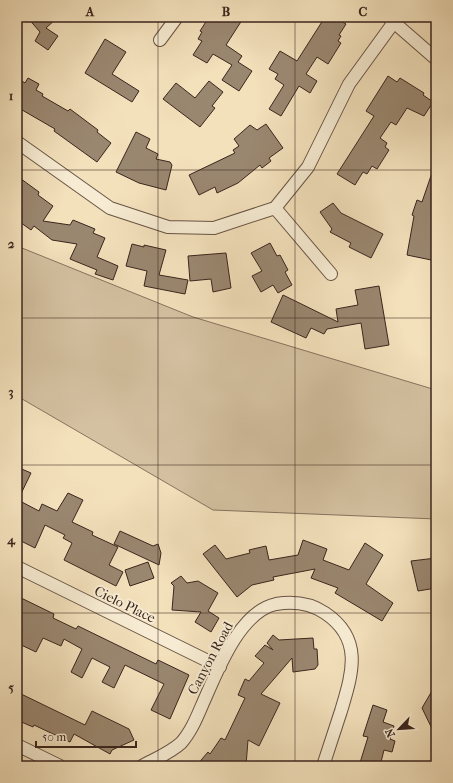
<svg xmlns="http://www.w3.org/2000/svg" width="453" height="783" viewBox="0 0 453 783" font-family="'IM FELL French Canon',serif">
<style>
.green{fill:#d4c1a1;stroke:#87735f}
.building{fill:#9a8770;stroke:#3a251d}
.lines{fill:none;stroke-linecap:round;stroke-linejoin:round}
.minor-casing{stroke:#685445;stroke-width:14}
.minor{stroke:#f7ecd3;stroke-width:12}
.grid{fill:none;stroke:#3a251d;stroke-width:1;stroke-opacity:0.55}
.labels{text-anchor:middle;stroke-width:4;stroke-linejoin:round;paint-order:stroke}
.street-label{font-size:14px;fill:#3a251d;stroke:#f7ecd3}
.neatline{fill:none;stroke:#3a251d;stroke-width:1.5}
.grid-label{font-size:13px;text-anchor:middle;font-weight:bold;fill:#3a251d}
</style>
<rect width="100%" height="100%" fill="#f3e1bc"/>
<filter id="stains"><feTurbulence type="fractalNoise" baseFrequency=".005" numOctaves="4"/><feColorMatrix values="0 0 0 0 .2 0 0 0 0 .09 0 0 0 0 .02 0 0 0 .5 -.17"/></filter>
<radialGradient id="worn" r=".72"><stop offset=".6" stop-color="#630" stop-opacity="0"/><stop offset="1" stop-color="#630" stop-opacity=".3"/></radialGradient>
<path class="green" d="M17,246L193,317L436,390V519L213,510L17,396Z"/>
<path class="building" d="M27,17H58L46,28L58,36L48,50L35,41L40,32Z
M209,17H244L226,45L242,56L238,62L252,71L239,91L222,80L232,65L213,54L207,63L193,55L202,41L198,39L202,32L200,31Z
M325,17H334L346,24L339,35L341,36L338,41L341,43L328,64L317,57L306,74L317,81L310,93L299,86L281,116L269,109L284,85L275,79L278,74L269,69L280,51L297,61Z
M105,39L126,52L112,74L139,91L132,102L85,73Z
M388,76L397,82L400,78L424,93L423,95L433,102L424,116L407,108L396,125L391,122L380,138L387,143L385,147L389,150L377,169L372,166L367,174L363,172L355,185L337,174L374,116L366,111Z
M17,78L25,83L28,78L39,84L36,90L43,94L42,96L68,111L70,109L98,130L97,132L111,143L97,162L54,131L55,129L17,107Z
M209,81L223,92L212,106L215,108L200,127L163,99L176,83L195,98Z
M266,124L283,148L269,158L271,161L262,168L260,165L238,183L217,193L215,187L199,195L189,175L235,153L233,150L239,146L234,139L250,125L257,130Z
M136,132L150,139L146,148L158,154L156,159L170,162L172,165L166,190L139,183L116,172Z
M434,167L436,168V261L407,255L414,216L412,215L417,200L422,202Z
M17,176L39,192L38,195L53,206L43,221L70,225L73,220L95,229L93,233L105,238L97,257L118,266L113,280L95,274L97,270L70,259L77,244L52,240L34,226L31,230L17,220Z
M333,203L341,213L383,234L371,258L349,247L351,243L330,232L332,229L320,212Z
M270,243L277,256L280,255L288,270L285,272L292,285L278,293L273,285L261,292L252,276L262,271L251,253Z
M132,244L144,247V245L166,250L159,275L188,280L185,294L144,286L147,271L126,266Z
M226,253L231,288L213,292L211,279L190,281L188,256Z
M379,286L389,345L365,349L361,323L327,329L324,334L311,328L306,338L271,322L283,295L338,322L336,309L358,305L355,290Z
M17,467L31,473L18,500L39,511L42,504L57,511L68,493L83,500L72,522L93,532L92,535L118,547L109,565L123,572L116,586L64,560L72,543L63,538L65,535L45,525L35,548L17,539L22,525L17,522Z
M120,531L153,546L158,544L161,553L159,565L114,544Z
M303,540L327,549L323,560L349,570L365,543L383,555L366,584L393,603L382,621L335,593L338,588L311,578L315,569L273,577L274,580L252,585L237,597L203,554L215,545L226,559L250,553L249,550L266,546L269,560L298,555Z
M436,558V588L418,591L411,561Z
M148,562L154,578L130,586L125,570Z
M181,576L187,583L198,581L218,593L208,611L219,618L211,632L195,622L201,612L172,610L174,586L171,583Z
M17,596L54,614L53,618L76,629L78,626L156,664L158,660L189,675L170,719L151,710L164,684L125,665L114,688L102,682L110,667L92,658L82,678L71,672L82,649L64,639L61,646L43,638L36,652L17,643Z
M273,635L279,640L313,638L314,649H317L318,665L315,669L293,672L292,658L261,694L280,703L259,746L248,740L246,766H196L208,752L210,754L221,738L225,740L245,698L238,695L245,679L249,681L264,663L255,656L265,645L273,650L267,643Z
M436,684V737L422,708Z
M17,692L85,725L92,711L129,729L134,740L112,750L110,754L74,734L70,742L34,725L33,727L17,720Z
M373,705L387,710L383,722L394,726L390,739L395,741L392,752L384,750L380,766H359L368,737L363,736Z"/>
<g class="lines">
<defs>
<path id="minor" d="M389,18L436,59
M160,40L177,17
M17,142L110,208L168,227L214,228L275,208L308,167L349,84L394,22
M275,208L331,274
M17,567L220,667
M17,745L60,766
M142,766C155,759 170,753 181,743C191,732 197,717 203,703C217,672 239,612 276,604C294,601 310,603 325,613C364,639 352,674 341,711C335,729 329,748 323,766"/>
</defs>
<use href="#minor" class="minor-casing"/>
<use href="#minor" class="minor"/>
</g>
<path class="grid" d="M158,17V766M295,17V766M17,170H436M17,318H436M17,465H436M17,613H436"/>
<g class="labels">
<g class="street-label">
<text transform="translate(125 604) rotate(26)" y="5">Cielo Place</text>
<text transform="translate(210 658) rotate(-62)" y="5">Canyon Road</text>
</g>
</g>
<rect width="453" height="783" fill="none" stroke="#f3e1bc" stroke-width="44"/>
<g transform="translate(399 729) rotate(245)" stroke="#f7ecd3" stroke-width="3" paint-order="stroke">
<path d="M0-3L7 15L0 10L-7 15Z" fill="#3a251d"/>
<text y="-6" font-size="11" font-weight="bold" text-anchor="middle" fill="#3a251d">N</text>
</g>
<path d="M36 741v6h100v-6" fill="none" stroke="#3a251d" stroke-width="2"/>
<text x="42" y="741" font-size="12" fill="#3a251d" stroke="#f7ecd3" stroke-width="3" paint-order="stroke">50 m</text>
<rect x="22" y="22" width="409" height="739" class="neatline"/>
<g class="grid-label">
<text x="90" y="16">A</text>
<text x="226" y="16">B</text>
<text x="363" y="16">C</text>
<text x="11" y="100">1</text>
<text x="11" y="248">2</text>
<text x="11" y="396">3</text>
<text x="11" y="544">4</text>
<text x="11" y="692">5</text>
</g>
<rect width="100%" height="100%" filter="url(#stains)"/>
<rect width="100%" height="100%" fill="url(#worn)"/>
</svg>
